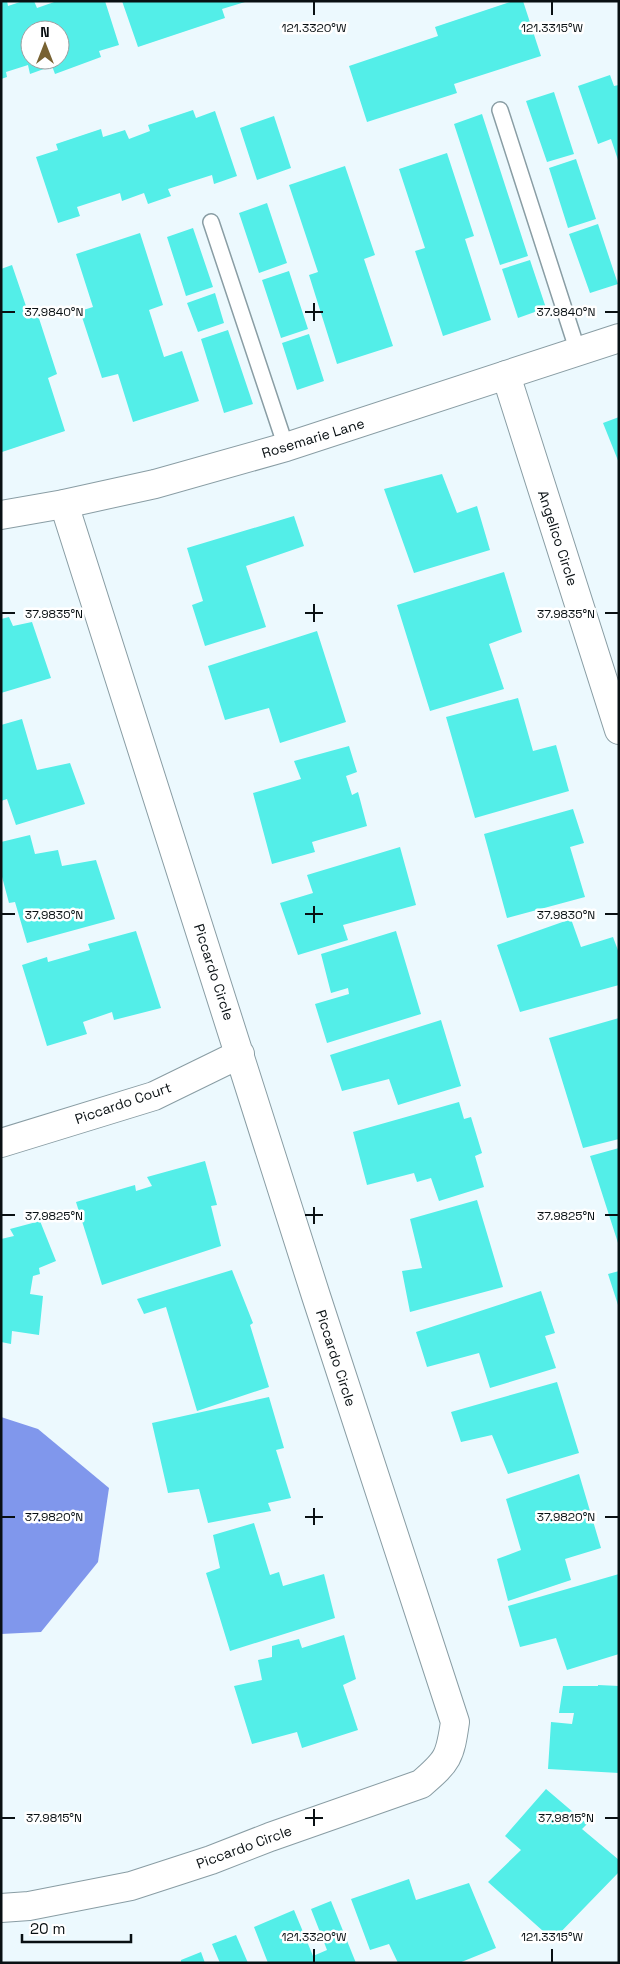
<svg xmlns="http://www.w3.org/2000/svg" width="620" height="1964" viewBox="0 0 620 1964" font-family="'Space Grotesk',sans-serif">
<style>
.water{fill:#8097ec}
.building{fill:#53eee8;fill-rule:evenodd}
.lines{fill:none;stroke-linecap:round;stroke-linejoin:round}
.service-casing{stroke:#899da4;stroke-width:18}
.minor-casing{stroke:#899da4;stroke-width:30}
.tertiary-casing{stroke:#899da4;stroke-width:30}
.service{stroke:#fff;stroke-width:15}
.minor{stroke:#fff;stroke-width:28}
.tertiary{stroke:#fff;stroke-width:28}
.ticks{fill:none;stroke:#091013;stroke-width:2}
.labels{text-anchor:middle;stroke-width:5;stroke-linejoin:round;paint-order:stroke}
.street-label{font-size:14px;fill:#091013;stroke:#fff}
.ticks-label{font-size:12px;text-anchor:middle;fill:#091013;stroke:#fff;stroke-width:5;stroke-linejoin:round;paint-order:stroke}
</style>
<rect width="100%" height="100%" fill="#ecf9fe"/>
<path class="water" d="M1,1417L38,1429L109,1488L98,1562L41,1632L1,1634Z"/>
<path class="building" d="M1,1H7L8,6L23,1H34L37,8L57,1H105L119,45L99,51L101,57L55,74L52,66L30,74L28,65L6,72L7,77L1,79ZM30,30H60V60H30Z
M122,1H245V2L222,9L225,18L138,47Z
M513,1H523L541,56L454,84L457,93L367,122L349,66L438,36L435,27Z
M610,75L614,86L619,85L618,160L611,139L598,144L578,86Z
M554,92L574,154L547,162L526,101Z
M193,110L196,118L215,111L237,176L214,184L212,175L168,189L171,196L148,204L144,193L122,201L120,193L77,207L80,216L58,223L36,157L58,150L56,144L101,129L103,137L125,130L129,139L150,131L148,125Z
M482,114L528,256L500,265L454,124Z
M274,116L291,168L257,180L240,128Z
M447,153L474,236L465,239L491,320L443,336L415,251L425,248L399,169Z
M576,159L596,219L568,228L549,168Z
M345,166L375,255L364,259L393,346L337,364L309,275L318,272L289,185Z
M267,203L287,263L259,273L239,213Z
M598,224L618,284L590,293L569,234Z
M193,228L213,287L186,296L167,237Z
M140,233L163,305L149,310L164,357L182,351L199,401L133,422L118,374L102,378L80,311L93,307L76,254Z
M530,260L546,308L518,318L502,269Z
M12,265L27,309L35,306L57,374L48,378L65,431L2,452L1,269Z
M289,271L308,329L281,338L262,280Z
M215,293L224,323L198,332L187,303Z
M228,330L253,404L224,413L201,339Z
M309,334L324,381L297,390L282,343Z
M619,417V463L603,423Z
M442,474L457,513L477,506L490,550L414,573L384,489Z
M294,516L304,546L246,566L266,627L205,646L192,605L203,601L187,548Z
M504,572L522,632L489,644L504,689L430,711L397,605Z
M9,617L13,626L32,622L51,678L1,693V619Z
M317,631L346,722L280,743L269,708L225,720L208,666Z
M518,698L533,751L556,745L569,791L475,818L446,717Z
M22,719L37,770L70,763L85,804L16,825L7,799L1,801V725Z
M349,746L357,772L346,776L352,795L358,792L367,826L312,842L315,852L272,864L253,793L301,779L294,761Z
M573,809L584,843L570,847L585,897L507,918L484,834Z
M30,835L35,854L58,850L62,866L96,860L115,919L27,943L15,902L9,903L1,873V842Z
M400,847L416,905L343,925L348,940L298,955L280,903L313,893L307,875Z
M571,919L581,947L613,937L619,953V985L520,1012L497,945Z
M136,931L161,1008L114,1020L112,1012L83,1022L87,1034L47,1046L22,965L47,957L48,962L90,950L88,944Z
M396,931L421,1014L327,1043L315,1004L349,994L348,988L331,993L321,954Z
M619,1018V1139L583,1148L549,1038Z
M441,1020L461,1086L398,1105L389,1079L342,1091L330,1055Z
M459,1102L464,1119L471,1117L482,1153L475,1156L484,1187L439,1201L431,1178L417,1182L414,1173L367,1185L353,1132Z
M619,1148V1243H618L590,1156Z
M205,1161L217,1205L211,1206L221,1246L102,1285L76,1202L135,1185L136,1191L152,1186L147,1177Z
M477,1200L503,1287L410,1312L402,1271L422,1268L410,1219Z
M40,1221L56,1261L39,1268L40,1274L33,1276L30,1294L43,1296L39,1335L12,1331L11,1344L1,1342V1239L14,1236L10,1229Z
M232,1270L253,1323L250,1325L269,1387L197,1411L166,1307L144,1314L137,1299Z
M619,1271V1305H618L608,1274Z
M541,1291L555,1333L545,1336L556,1368L490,1388L479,1353L427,1367L416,1332Z
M557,1382L579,1453L508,1474L492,1435L461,1442L451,1412Z
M269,1397L284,1448L276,1450L291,1498L268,1503L271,1511L208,1523L199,1489L168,1493L152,1423Z
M579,1474L601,1548L565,1559L571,1580L508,1601L497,1559L521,1550L506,1499Z
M254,1523L270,1575L279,1572L283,1586L324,1574L335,1618L230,1651L206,1573L220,1568L213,1535Z
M619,1574V1654L567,1670L556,1638L520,1647L508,1606Z
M344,1635L356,1679L343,1685L358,1730L302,1748L297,1732L252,1744L234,1686L262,1680L258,1660L272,1657V1646L299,1639L302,1648Z
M598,1685L619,1686V1773L548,1769L551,1722L572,1724L574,1713H559L563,1686H598Z
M546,1789L587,1824L582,1829L619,1860V1872L553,1940L488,1882L521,1850L505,1836Z
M409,1879L416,1900L469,1883L496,1948L459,1963H398L389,1944L370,1950L351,1899Z
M331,1901L356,1963H268L254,1927L294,1910L313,1956L327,1950L311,1909Z
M236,1935L248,1963H220L212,1944Z
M201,1952L205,1963H181V1960Z"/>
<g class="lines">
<defs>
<path id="service" d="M500,110L578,352
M211,222L286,447"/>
<path id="minor" d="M506,375L619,730
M1,1143L154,1096L240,1054
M1,1908L29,1906L131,1886L211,1860L270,1837L421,1784C448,1761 450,1757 455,1722L316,1296L64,504"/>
<path id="tertiary" d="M1,515L64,504L155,484L286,447L619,338"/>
</defs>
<use href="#service" class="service-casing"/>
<use href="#minor" class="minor-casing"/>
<use href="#tertiary" class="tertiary-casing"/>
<use href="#service" class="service"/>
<use href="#minor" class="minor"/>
<use href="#tertiary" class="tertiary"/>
</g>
<path class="ticks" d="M314,2V15M552,2V15M314,303V321M2,312H15M305,312H323M605,312H618M314,604V622M2,613H15M305,613H323M605,613H618M314,906V923M2,914H15M305,914H323M605,914H618M314,1207V1224M2,1215H15M305,1215H323M605,1215H618M314,1508V1525M2,1517H15M305,1517H323M605,1517H618M314,1809V1826M2,1818H15M305,1818H323M605,1818H618M314,1949V1962M552,1949V1962"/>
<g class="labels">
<g class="street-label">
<text transform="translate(313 438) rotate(-17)" y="5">Rosemarie Lane</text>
<text transform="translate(558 538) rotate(72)" y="5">Angelico Circle</text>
<text transform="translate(214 972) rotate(72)" y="5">Piccardo Circle</text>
<text transform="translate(123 1103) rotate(-19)" y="5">Piccardo Court</text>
<text transform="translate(336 1358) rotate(72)" y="5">Piccardo Circle</text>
<text transform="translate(244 1847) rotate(-20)" y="5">Piccardo Circle</text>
</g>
</g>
<g class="ticks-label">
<text x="314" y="32">121.3320°W</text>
<text x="552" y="32">121.3315°W</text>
<text x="54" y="316">37.9840°N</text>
<text x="566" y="316">37.9840°N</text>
<text x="54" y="618">37.9835°N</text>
<text x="566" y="618">37.9835°N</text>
<text x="54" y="919">37.9830°N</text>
<text x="566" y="919">37.9830°N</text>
<text x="54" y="1220">37.9825°N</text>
<text x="566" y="1220">37.9825°N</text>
<text x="54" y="1521">37.9820°N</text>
<text x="566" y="1521">37.9820°N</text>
<text x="54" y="1822">37.9815°N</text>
<text x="566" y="1822">37.9815°N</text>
<text x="314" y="1941">121.3320°W</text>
<text x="552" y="1941">121.3315°W</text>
</g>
<rect width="620" height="1964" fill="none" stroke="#091013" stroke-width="5"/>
<g transform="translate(45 45)"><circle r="24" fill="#ffffff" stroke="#9d9fa1"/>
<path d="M0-4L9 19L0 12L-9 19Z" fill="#786232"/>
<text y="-8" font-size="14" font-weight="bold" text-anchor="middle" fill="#091013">N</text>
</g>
<path d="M22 1934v8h109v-8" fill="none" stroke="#091013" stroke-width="2.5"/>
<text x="30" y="1934" font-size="15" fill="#091013" stroke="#ffffff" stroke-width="4" paint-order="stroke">20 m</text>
</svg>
